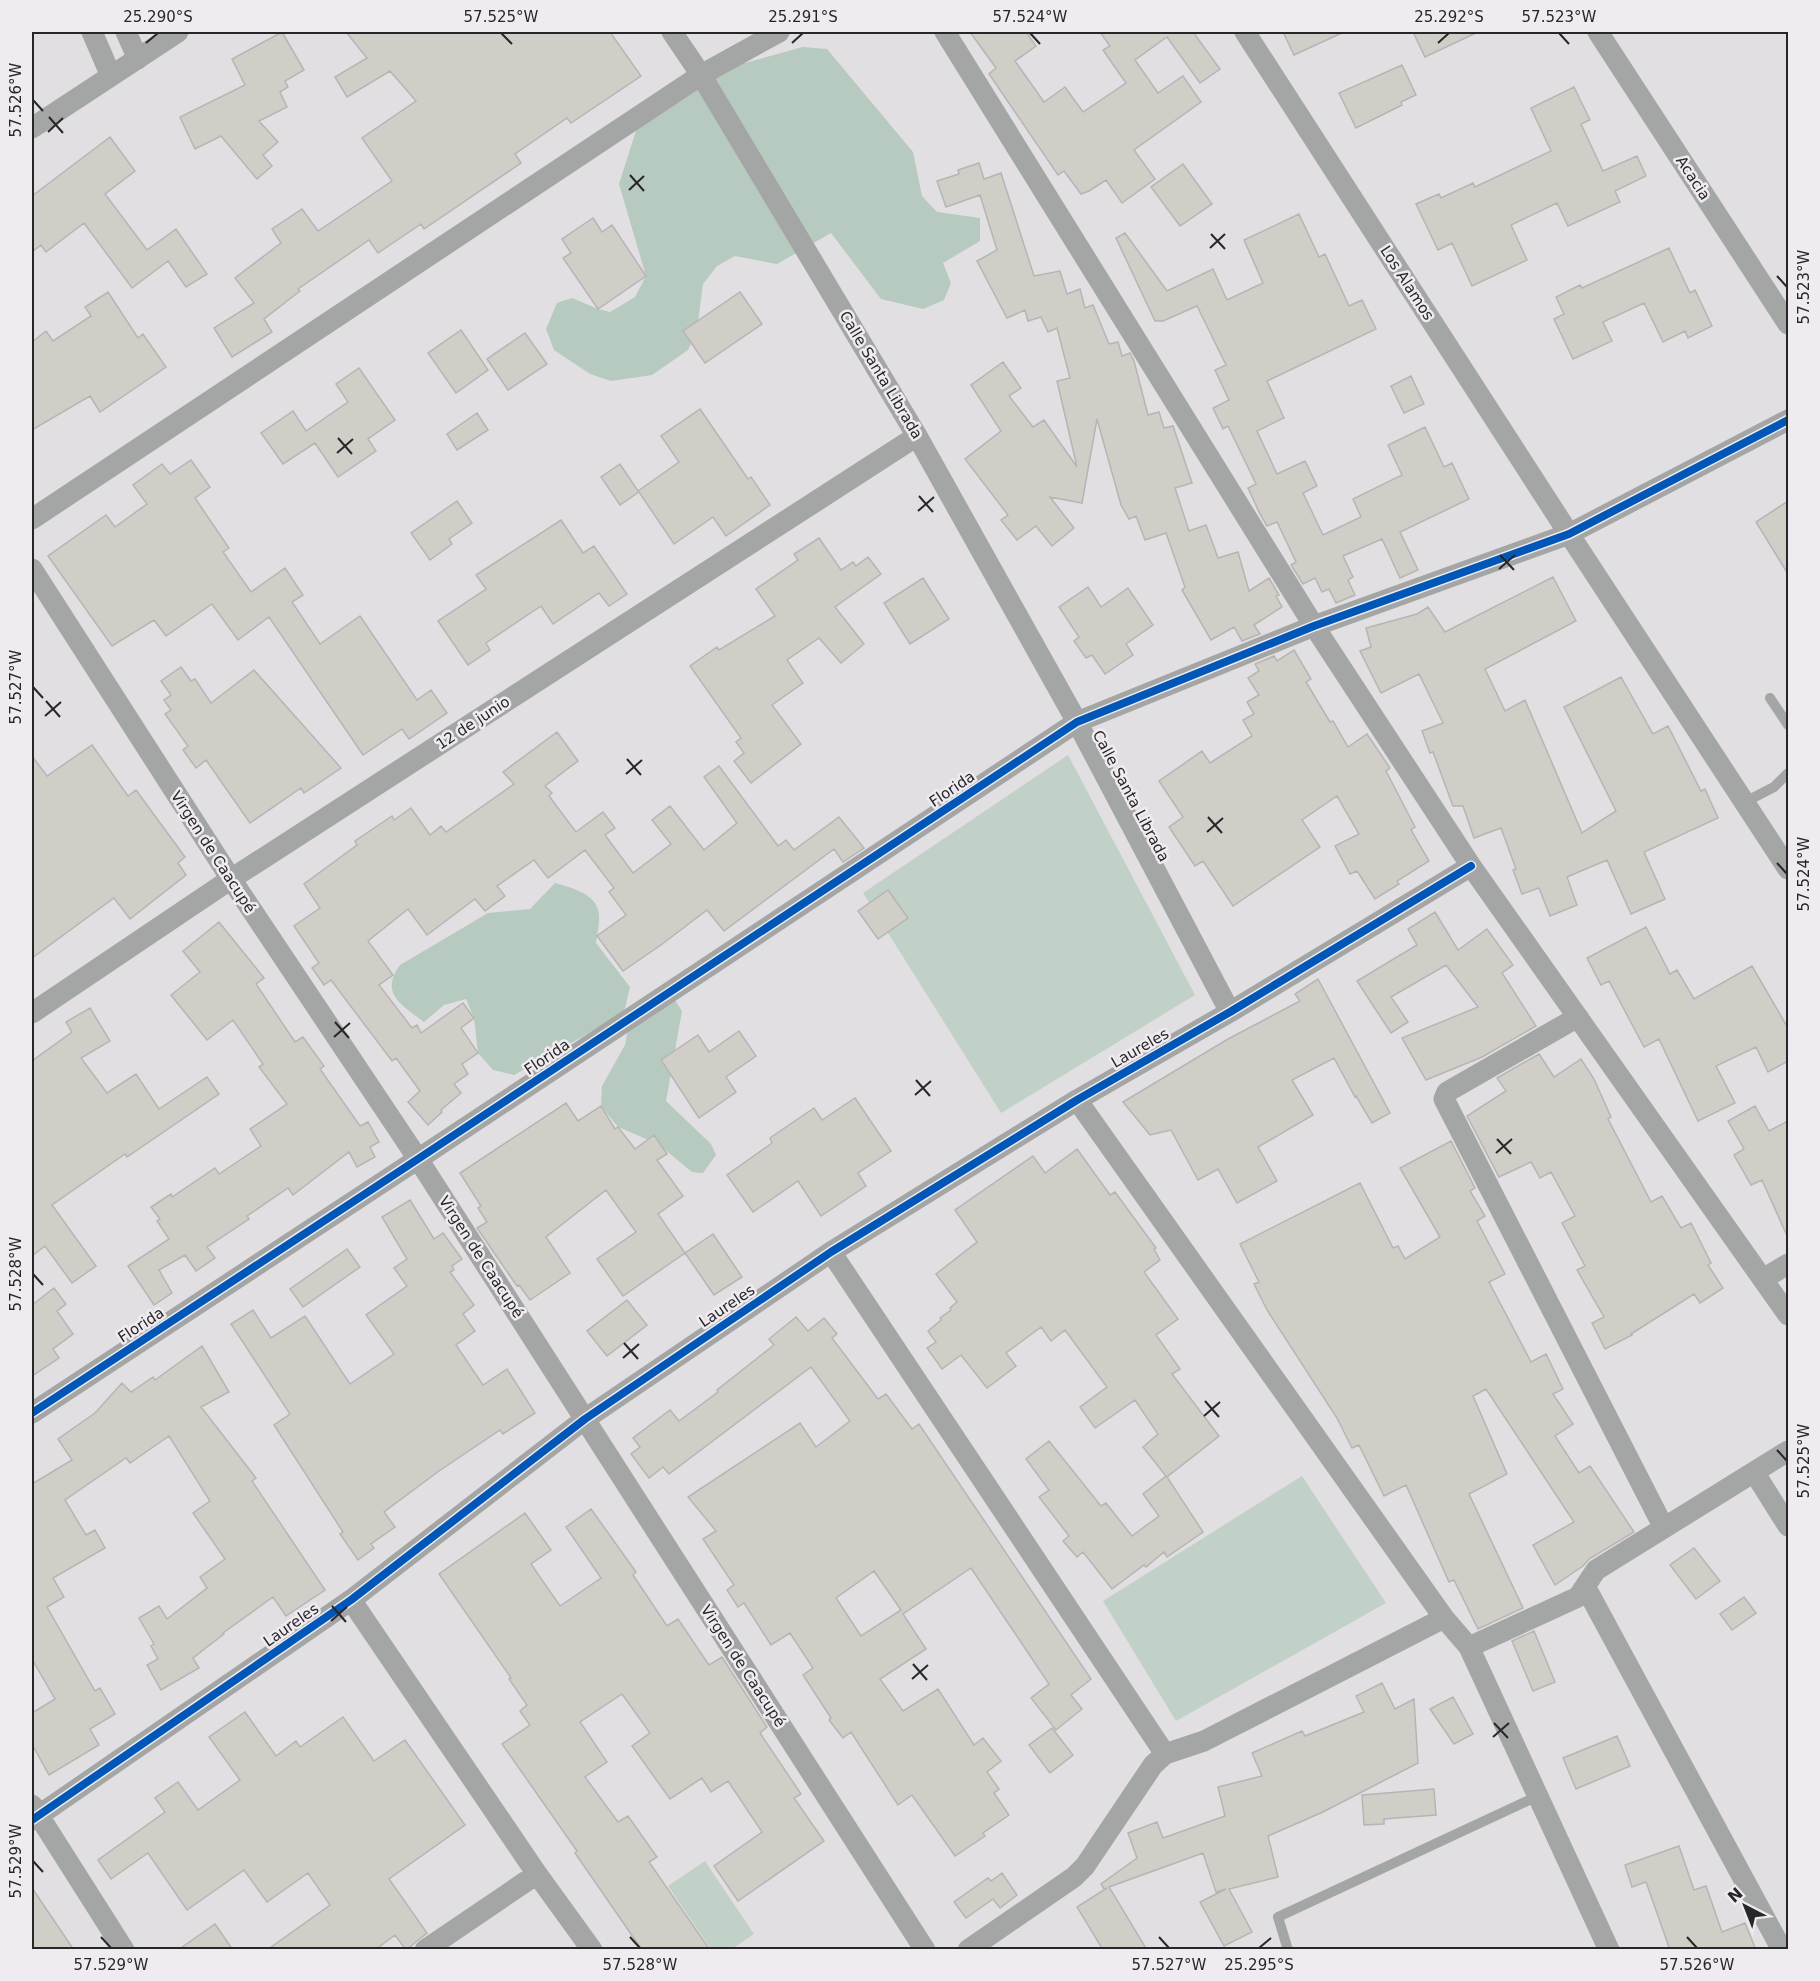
<svg xmlns="http://www.w3.org/2000/svg" width="1820" height="1981" viewBox="0 0 1820 1981" font-family="'DejaVu Sans',sans-serif">
<style>
.green{fill:#c1d1c7}
.forest{fill:#b7cabf}
.building{fill:#d1cdc7;stroke:#b6b5b5;stroke-width:1.5;fill-rule:evenodd}
.lines{fill:none;stroke-linecap:round;stroke-linejoin:round}
.lane{stroke:#a3a6a4;stroke-width:10}
.street{stroke:#a3a6a4;stroke-width:21}
.cycleway-casing{stroke:#efebf0;stroke-width:11}
.cycleway{stroke:#0057b8;stroke-width:8}
.ticks{fill:none;stroke:#272628;stroke-width:2}
.labels{text-anchor:middle;stroke-width:5;stroke-linejoin:round;paint-order:stroke}
.street-label{font-size:15px;fill:#272628;stroke:#efebf0}
.neatline{fill:none;stroke:#272628;stroke-width:2}
.ticks-label{font-size:15px;text-anchor:middle;fill:#272628}
</style>
<rect width="100%" height="100%" fill="#e1dfe2"/>
<path class="green" d="M1068,755L1195,995L1001,1113L863,893Z
M1302,1476L1386,1603L1176,1721L1103,1601Z
M705,1861L754,1934L732,1949H711L668,1886Z"/>
<path class="forest" d="M803,47L827,49L913,152L922,196L937,212L980,218V241L943,263L951,283L944,300L923,309L881,299L831,233L777,264L735,256L717,266L703,284L697,330L688,350L652,375L611,381L590,374L554,350L546,329L557,303L572,298L598,309L610,312L635,297L646,276L619,184L641,115L701,75Z
M555,883C569,887 594,893 598,910C601,919 597,934 596,943L630,987L625,1008L619,1016L514,1075L493,1070L478,1053L474,1018L466,999L444,1005L424,1022C402,1005 379,994 400,965L488,913L530,909Z
M671,994L682,1011L666,1101L711,1144L716,1155L703,1173L692,1172L658,1144L618,1127L601,1106L602,1086L625,1045L632,1008Z"/>
<path class="building" d="M282,32L304,70L285,81L288,87L280,92L287,107L259,121L278,142L263,155L272,166L257,179L221,136L195,149L180,117L245,85L232,59Z
M346,32H610L641,76L571,123L567,118L515,154L521,163L424,229L421,224L378,253L369,240L298,289L300,291L264,319L272,332L232,357L214,328L254,303L235,278L281,243L272,229L302,209L318,231L392,181L362,138L416,101L390,71L347,97L335,77L367,58Z
M970,32H1026L1036,46L1015,61L1044,102L1065,87L1083,112L1126,83L1103,50L1110,46L1100,32H1193L1220,69L1200,83L1167,37L1135,60L1158,93L1183,76L1201,102L1134,150L1155,179L1122,203L1106,180L1089,191L1081,194L1064,171L1058,175L989,74L996,68Z
M1283,32H1344L1294,55Z
M1413,32H1478L1425,57Z
M1402,65L1416,95L1401,102L1402,105L1356,128L1339,93Z
M1574,87L1590,120L1581,124L1603,171L1637,156L1646,176L1615,191L1620,202L1568,226L1557,203L1511,225L1527,260L1472,286L1452,243L1438,250L1416,204L1439,194L1441,198L1473,183L1475,187L1551,151L1531,108Z
M110,137L135,171L105,194L147,250L176,229L207,274L186,287L168,261L132,288L84,223L46,252L41,245L32,252V196Z
M979,163L984,179L1001,173L1034,276L1060,271L1067,294L1080,289L1085,308L1093,305L1109,344L1118,342L1122,356L1130,353L1134,361L1148,415L1159,412L1164,428L1173,426L1192,483L1175,488L1189,531L1206,525L1218,558L1238,552L1249,591L1269,578L1279,595L1276,596L1282,607L1254,625L1260,634L1242,641L1234,627L1211,640L1182,590L1185,587L1166,533L1145,540L1136,516L1129,519L1121,505L1097,419L1082,503L1050,497L1074,528L1052,546L1036,526L1017,540L1001,520L1008,515L965,459L1001,431L971,385L1003,362L1021,388L1009,396L1033,427L1044,420L1077,467L1057,381L1070,378L1057,328L1048,332L1041,317L1028,321L1025,310L1007,318L977,261L997,250L980,195L946,207L937,181L959,174L958,170Z
M1183,164L1212,204L1180,226L1151,187Z
M1299,214L1319,257L1325,254L1349,306L1362,300L1376,329L1267,381L1284,418L1257,431L1277,474L1305,461L1317,486L1303,493L1323,535L1361,517L1353,499L1402,475L1388,445L1425,427L1444,467L1452,463L1469,499L1400,532L1418,570L1400,578L1382,539L1343,556L1353,577L1348,580L1355,595L1336,603L1329,589L1322,592L1315,578L1303,584L1291,565L1296,562L1277,522L1267,526L1260,514L1248,488L1256,484L1228,426L1223,429L1213,408L1229,400L1215,370L1226,365L1197,306L1163,321H1155L1116,238L1125,233L1167,291L1213,269L1227,300L1263,283L1244,240Z
M593,218L602,232L612,225L646,276L598,309L563,258L571,253L562,239Z
M1669,248L1690,293L1695,290L1712,326L1688,338L1685,331L1663,342L1644,303L1603,322L1612,341L1573,359L1554,319L1564,314L1556,297L1580,285L1582,288Z
M108,292L138,338L143,334L166,367L100,412L90,396L32,430V342L46,331L53,341L91,316L85,307Z
M740,292L762,324L705,363L683,331Z
M461,330L488,370L456,393L428,353Z
M525,333L547,364L508,390L487,359Z
M359,368L395,420L368,439L376,451L338,477L315,443L283,464L261,433L293,411L306,431L348,402L336,384Z
M1411,376L1424,404L1404,413L1391,386Z
M700,409L748,479L751,477L770,505L726,536L713,517L674,544L639,492L620,505L601,477L620,464L638,491L679,462L661,436Z
M477,413L488,430L457,450L447,434Z
M191,460L210,487L195,498L229,548L223,552L251,592L285,568L303,595L292,602L320,644L360,616L417,700L431,690L447,713L409,739L402,729L363,755L269,617L238,640L212,604L166,636L154,620L112,646L48,556L106,515L115,527L147,504L133,485L162,464L170,474Z
M457,501L472,523L449,539L452,544L430,560L411,533Z
M1788,501V574L1756,522Z
M561,520L583,553L594,546L627,594L609,606L599,593L553,624L541,606L486,643L490,650L468,665L438,621L486,589L476,575Z
M819,538L841,570L853,562L856,566L868,557L881,574L835,607L864,644L841,663L819,638L787,660L803,683L772,705L801,744L751,783L734,761L744,753L736,742L741,738L690,666L717,647L719,650L775,616L756,589L798,560L794,554Z
M1553,577L1576,621L1485,669L1505,711L1525,700L1582,833L1616,811L1564,707L1621,677L1653,734L1668,726L1701,791L1705,789L1718,818L1644,852L1665,899L1631,914L1607,860L1567,877L1577,905L1550,916L1539,888L1522,894L1513,870L1516,869L1501,828L1474,838L1463,806H1453L1433,752L1430,753L1422,731L1443,723L1419,674L1381,693L1360,651L1371,647L1366,628L1417,614L1428,607L1445,632Z
M923,578L949,619L910,644L884,603Z
M1088,587L1101,607L1128,588L1153,625L1126,644L1133,655L1105,674L1092,655L1086,658L1074,641L1079,637L1059,607Z
M1294,650L1311,679L1306,682L1330,722L1333,721L1348,747L1367,734L1390,768L1386,771L1415,827L1411,830L1429,861L1397,881L1399,884L1375,899L1357,871L1350,874L1335,846L1359,834L1337,796L1302,820L1320,847L1233,906L1203,861L1195,866L1169,827L1183,817L1159,781L1202,751L1210,763L1252,736L1243,720L1254,714L1247,702L1259,695L1248,678L1259,671L1255,664L1274,656L1277,661Z
M181,667L191,681L195,679L211,703L254,670L341,768L304,793L301,788L250,823L206,760L196,768L183,750L188,746L165,714L171,710L164,700L171,695L161,681Z
M557,732L578,761L545,786L552,793L549,796L576,832L603,812L615,828L605,835L633,873L671,844L652,820L670,806L704,850L737,823L704,777L719,766L778,846L786,840L794,850L839,817L864,848L843,862L834,849L724,931L707,910L661,945L623,971L597,936L626,915L609,892L614,888L585,850L548,878L534,860L497,886L505,896L485,911L475,899L427,935L408,909L368,941L393,975L379,985L412,1028L417,1025L421,1033L463,1003L474,1018L461,1028L478,1053L462,1064L468,1074L454,1084L461,1093L441,1110L442,1112L428,1125L408,1102L420,1091L396,1058L392,1061L331,980L324,985L312,968L319,963L294,926L320,908L304,884L357,845L355,841L392,816L394,820L411,808L430,835L441,826L446,832L514,784L503,772Z
M92,745L128,796L136,790L185,857L178,863L186,875L130,919L114,898L32,958V756L47,776Z
M888,890L908,918L878,939L858,911Z
M1435,912L1458,950L1487,929L1513,965L1502,973L1536,1026L1482,1057L1426,1080L1402,1038L1478,1007L1446,965L1391,997L1408,1022L1391,1033L1357,981L1417,945L1408,929Z
M219,922L264,978L256,984L295,1042L303,1037L324,1066L320,1069L360,1126L368,1122L379,1142L370,1147L375,1157L357,1167L349,1152L293,1195L288,1188L247,1216L249,1219L207,1247L215,1258L196,1271L185,1255L159,1270L172,1293L154,1305L128,1266L169,1239L157,1221L160,1219L151,1207L171,1194L172,1197L215,1168L219,1174L261,1146L250,1129L287,1104L259,1067L263,1064L233,1020L207,1040L171,995L200,972L183,951Z
M1646,927L1670,974L1677,970L1694,999L1752,966L1788,1028V1061L1768,1072L1756,1047L1716,1066L1735,1103L1698,1121L1659,1039L1644,1047L1609,981L1601,985L1587,958Z
M1318,979L1390,1113L1372,1123L1356,1096L1355,1097L1334,1058L1292,1080L1313,1115L1258,1147L1277,1181L1237,1203L1218,1169L1198,1180L1171,1130L1150,1135L1123,1102L1228,1039L1300,1001L1295,994Z
M90,1008L110,1041L81,1058L107,1093L136,1074L159,1109L207,1077L219,1094L127,1157L125,1154L52,1205L96,1266L72,1283L45,1246L32,1256V1061L72,1032L66,1022Z
M739,1031L756,1056L726,1077L736,1092L699,1118L661,1060L698,1035L709,1052Z
M1539,1054L1554,1077L1581,1059L1594,1079L1611,1117L1608,1119L1651,1202L1662,1196L1681,1228L1691,1223L1711,1263L1708,1265L1723,1288L1700,1303L1694,1294L1631,1334L1632,1335L1605,1349L1592,1323L1604,1317L1577,1270L1585,1266L1562,1223L1575,1216L1551,1172L1540,1178L1531,1162L1499,1177L1467,1116L1506,1091L1497,1078Z
M855,1098L891,1151L858,1173L866,1186L821,1216L798,1181L753,1212L727,1175L772,1143L770,1138L814,1108L822,1120Z
M566,1103L578,1121L601,1106L615,1129L618,1127L635,1149L654,1135L667,1154L657,1160L683,1196L658,1214L685,1253L623,1296L597,1259L636,1232L606,1190L546,1237L570,1273L530,1300L519,1285L517,1286L477,1228L487,1222L478,1208L481,1206L460,1173Z
M1755,1106L1769,1131L1788,1121V1238L1762,1180L1751,1185L1734,1155L1744,1149L1728,1121Z
M1451,1141L1475,1188L1470,1191L1485,1216L1477,1221L1505,1274L1489,1282L1531,1362L1546,1354L1563,1389L1553,1394L1573,1424L1555,1436L1579,1473L1590,1466L1634,1532L1589,1559L1583,1566L1555,1585L1533,1545L1574,1522L1486,1389L1473,1396L1507,1474L1469,1494L1523,1608L1478,1629L1454,1580L1449,1582L1406,1485L1384,1496L1359,1445L1352,1448L1337,1418L1267,1310L1254,1284L1259,1282L1240,1244L1360,1183L1393,1248L1398,1246L1405,1259L1440,1237L1400,1168Z
M1077,1149L1110,1195L1115,1192L1156,1248L1154,1249L1160,1260L1144,1272L1178,1319L1156,1335L1180,1369L1172,1374L1219,1436L1167,1477L1203,1532L1167,1557L1164,1552L1146,1567L1144,1565L1112,1589L1083,1552L1077,1557L1063,1541L1069,1536L1039,1497L1049,1490L1026,1459L1049,1441L1101,1506L1106,1503L1132,1536L1159,1516L1143,1494L1166,1476L1143,1447L1158,1434L1135,1400L1095,1428L1080,1407L1107,1387L1065,1330L1051,1341L1041,1327L1006,1353L1016,1366L987,1388L961,1355L942,1369L927,1348L936,1342L928,1331L941,1320L940,1318L951,1310L950,1308L957,1302L936,1274L977,1242L955,1210L1033,1156L1045,1173Z
M410,1200L434,1239L443,1233L462,1259L452,1266L454,1270L450,1272L474,1305L463,1314L475,1331L456,1345L483,1385L507,1369L535,1413L503,1434L500,1430L439,1471L384,1512L395,1527L371,1544L374,1548L358,1560L340,1534L343,1532L274,1425L290,1414L231,1324L253,1310L271,1338L305,1316L350,1384L394,1354L366,1315L407,1286L394,1268L407,1259L382,1217Z
M713,1234L742,1277L714,1295L685,1253Z
M347,1249L360,1267L303,1307L290,1289Z
M54,1288L66,1304L57,1311L73,1334L53,1349L59,1358L32,1376V1305Z
M627,1300L647,1325L607,1356L587,1331Z
M796,1317L808,1331L824,1318L837,1334L832,1338L878,1399L886,1394L912,1429L919,1424L1091,1679L1071,1695L1082,1709L1056,1730L1031,1698L1049,1684L971,1568L903,1614L926,1649L880,1679L903,1711L938,1689L974,1745L983,1738L1001,1761L987,1772L999,1789L994,1793L1009,1815L983,1833L985,1836L955,1856L912,1795L898,1805L851,1732L843,1738L829,1720L831,1718L803,1675L813,1668L790,1633L771,1645L744,1603L738,1607L727,1590L734,1585L703,1539L716,1531L688,1497L800,1423L816,1447L850,1421L811,1367L669,1474L663,1467L649,1478L631,1454L640,1447L633,1438L670,1410L679,1421L718,1392L717,1390L774,1345L769,1339ZM874,1571L901,1610L861,1636L836,1598Z
M202,1346L229,1392L201,1407L256,1478L252,1481L325,1590L286,1616L273,1597L223,1633L224,1634L193,1658L199,1668L161,1690L147,1665L158,1659L151,1646L154,1644L139,1618L159,1606L167,1619L207,1588L200,1577L225,1559L193,1513L210,1501L169,1436L130,1463L126,1458L65,1500L86,1535L95,1530L105,1548L53,1578L64,1597L47,1607L95,1691L100,1688L115,1714L90,1729L99,1745L49,1775L32,1744V1713L55,1699L32,1659V1484L72,1460L58,1439L95,1413L122,1383L131,1392L153,1377L155,1380Z
M591,1509L636,1572L633,1575L667,1626L678,1619L709,1665L722,1657L767,1727L760,1733L801,1794L794,1798L824,1841L738,1901L714,1866L762,1832L728,1781L711,1792L702,1778L670,1799L632,1746L650,1733L622,1694L580,1722L607,1762L585,1777L618,1822L628,1816L657,1857L649,1862L710,1950H642L575,1853L577,1851L502,1744L530,1725L520,1711L527,1705L509,1679L511,1678L439,1574L525,1513L551,1550L531,1564L560,1606L601,1578L566,1527Z
M1694,1548L1720,1581L1696,1599L1670,1565Z
M1744,1597L1756,1613L1732,1630L1720,1614Z
M1534,1631L1555,1682L1533,1691L1512,1641Z
M1382,1683L1395,1709L1414,1699L1418,1763L1323,1812L1268,1836L1278,1877L1229,1889L1252,1932L1224,1946L1200,1902L1226,1889L1216,1892L1203,1853L1109,1887L1147,1950H1103L1077,1907L1107,1888L1104,1889L1101,1884L1137,1858L1128,1833L1157,1822L1163,1838L1225,1816L1218,1787L1262,1776L1252,1753L1302,1731L1305,1736L1364,1712L1356,1696Z
M1453,1697L1473,1734L1454,1744L1430,1709Z
M245,1712L276,1756L296,1741L300,1747L343,1717L374,1761L405,1740L465,1825L389,1879L427,1933L406,1950L395,1935L375,1950H267L330,1905L308,1873L267,1902L244,1870L187,1910L148,1853L111,1879L98,1860L165,1812L155,1798L178,1782L198,1810L240,1780L209,1737Z
M1052,1728L1073,1755L1050,1773L1029,1745Z
M1617,1736L1630,1766L1576,1789L1563,1758Z
M1434,1789L1436,1815L1384,1819V1824L1364,1825L1362,1795Z
M1679,1846L1694,1890L1706,1886L1722,1932L1745,1923L1756,1950H1670L1646,1882L1632,1887L1625,1865Z
M1002,1873L1017,1895L1000,1908L993,1899L966,1918L954,1902L988,1878L991,1881Z
M32,1888L74,1950H32Z
M215,1924L233,1950H178Z"/>
<g class="lines">
<path class="lane" d="M1770,698L1788,725
M1745,802L1774,787L1788,773
M1288,1950L1278,1917L1538,1796"/>
<path class="street" d="M92,32L111,76
M126,32L138,59
M672,32L701,75L917,436L1077,722L1230,1012
M945,32L1314,626L1471,866L1788,1315
M1245,32L1569,534L1788,869
M1598,32L1788,324
M32,128L178,32
M32,519L701,75L779,32
M32,569L231,879L418,1159L925,1950
M32,1013L231,879L917,436
M1578,1017L1447,1092L1444,1099L1664,1528
M1077,1100L1444,1618L1469,1647L1609,1950
M831,1252L1165,1754
M1763,1279L1788,1264
M32,1413L418,1159L1077,722L1314,626L1569,534L1788,420
M1754,1472L1788,1526
M1586,1588L1782,1950
M351,1600L537,1874L592,1950
M1469,1647L1578,1597L1596,1570L1788,1451
M32,1805L124,1950
M32,1820L351,1600L585,1419L831,1252L1077,1100L1230,1012L1471,866
M425,1950L537,1874
M968,1950L1074,1877L1085,1866L1153,1765L1165,1754L1204,1741L1444,1618"/>
<defs>
<path id="cycleway" d="M32,1413L418,1159L1077,722L1314,626L1569,534L1788,420
M32,1820L351,1600L585,1419L831,1252L1077,1100L1230,1012L1471,866"/>
</defs>
<use href="#cycleway" class="cycleway-casing"/>
<use href="#cycleway" class="cycleway"/>
</g>
<path class="ticks" d="M501,33L512,44M1030,33L1040,44M1559,33L1569,44M146,43L158,33M792,43L803,33M1438,43L1449,33M33,100L43,111M49,117L63,133M48,132L63,118M630,175L644,191M629,190L644,176M1211,234L1225,249M1210,248L1225,234M1777,276L1787,287M338,438L352,454M337,453L353,439M919,496L933,512M918,511L934,497M1500,555L1514,570M1499,569L1515,555M33,687L43,698M46,701L60,717M45,716L61,702M627,759L641,775M626,774L642,760M1208,817L1222,833M1207,832L1223,818M1777,863L1787,874M335,1022L349,1038M334,1037L350,1023M916,1080L930,1096M915,1095L931,1081M1497,1139L1511,1154M1496,1153L1512,1139M33,1274L43,1285M624,1343L638,1359M623,1358L639,1344M1205,1401L1219,1417M1204,1416L1220,1402M1777,1450L1787,1461M332,1606L346,1622M331,1621L347,1607M913,1664L927,1680M912,1679L928,1665M1494,1723L1508,1738M1493,1737L1509,1723M33,1861L43,1872M101,1937L111,1948M630,1937L640,1948M1159,1937L1169,1948M1687,1937L1697,1948M1259,1948L1271,1938"/>
<g class="labels">
<g class="street-label">
<text transform="translate(1693 178) rotate(57)" y="5">Acacia</text>
<text transform="translate(1407 283) rotate(57)" y="5">Los Alamos</text>
<text transform="translate(881 375) rotate(59)" y="5">Calle Santa Librada</text>
<text transform="translate(473 723) rotate(-33)" y="5">12 de junio</text>
<text transform="translate(952 789) rotate(-34)" y="5">Florida</text>
<text transform="translate(1131 796) rotate(62)" y="5">Calle Santa Librada</text>
<text transform="translate(213 852) rotate(57)" y="5">Virgen de Caacupé</text>
<text transform="translate(1140 1048) rotate(-30)" y="5">Laureles</text>
<text transform="translate(547 1057) rotate(-34)" y="5">Florida</text>
<text transform="translate(481 1257) rotate(57)" y="5">Virgen de Caacupé</text>
<text transform="translate(727 1306) rotate(-34)" y="5">Laureles</text>
<text transform="translate(141 1325) rotate(-33)" y="5">Florida</text>
<text transform="translate(291 1625) rotate(-35)" y="5">Laureles</text>
<text transform="translate(743 1666) rotate(57)" y="5">Virgen de Caacupé</text>
</g>
</g>
<rect width="1820" height="1981" fill="none" stroke="#efebf0" stroke-width="66"/>
<g transform="translate(1745 1906) rotate(318)" stroke="#efebf0" stroke-width="4.5" paint-order="stroke">
<path d="M0-4.5L10 22L0 15L-10 22Z" fill="#272628"/>
<text y="-9" font-size="16" font-weight="bold" text-anchor="middle" fill="#272628">N</text>
</g>
<rect x="33" y="33" width="1754" height="1915" class="neatline"/>
<g class="ticks-label">
<text x="158" y="22">25.290°S</text>
<text x="501" y="22">57.525°W</text>
<text x="803" y="22">25.291°S</text>
<text x="1030" y="22">57.524°W</text>
<text x="1449" y="22">25.292°S</text>
<text x="1559" y="22">57.523°W</text>
<text transform="translate(16 100) rotate(-90)" y="5">57.526°W</text>
<text transform="translate(1804 287) rotate(-90)" y="5">57.523°W</text>
<text transform="translate(16 687) rotate(-90)" y="5">57.527°W</text>
<text transform="translate(1804 874) rotate(-90)" y="5">57.524°W</text>
<text transform="translate(16 1274) rotate(-90)" y="5">57.528°W</text>
<text transform="translate(1804 1461) rotate(-90)" y="5">57.525°W</text>
<text transform="translate(16 1861) rotate(-90)" y="5">57.529°W</text>
<text x="111" y="1970">57.529°W</text>
<text x="640" y="1970">57.528°W</text>
<text x="1169" y="1970">57.527°W</text>
<text x="1259" y="1970">25.295°S</text>
<text x="1697" y="1970">57.526°W</text>
</g>
</svg>
